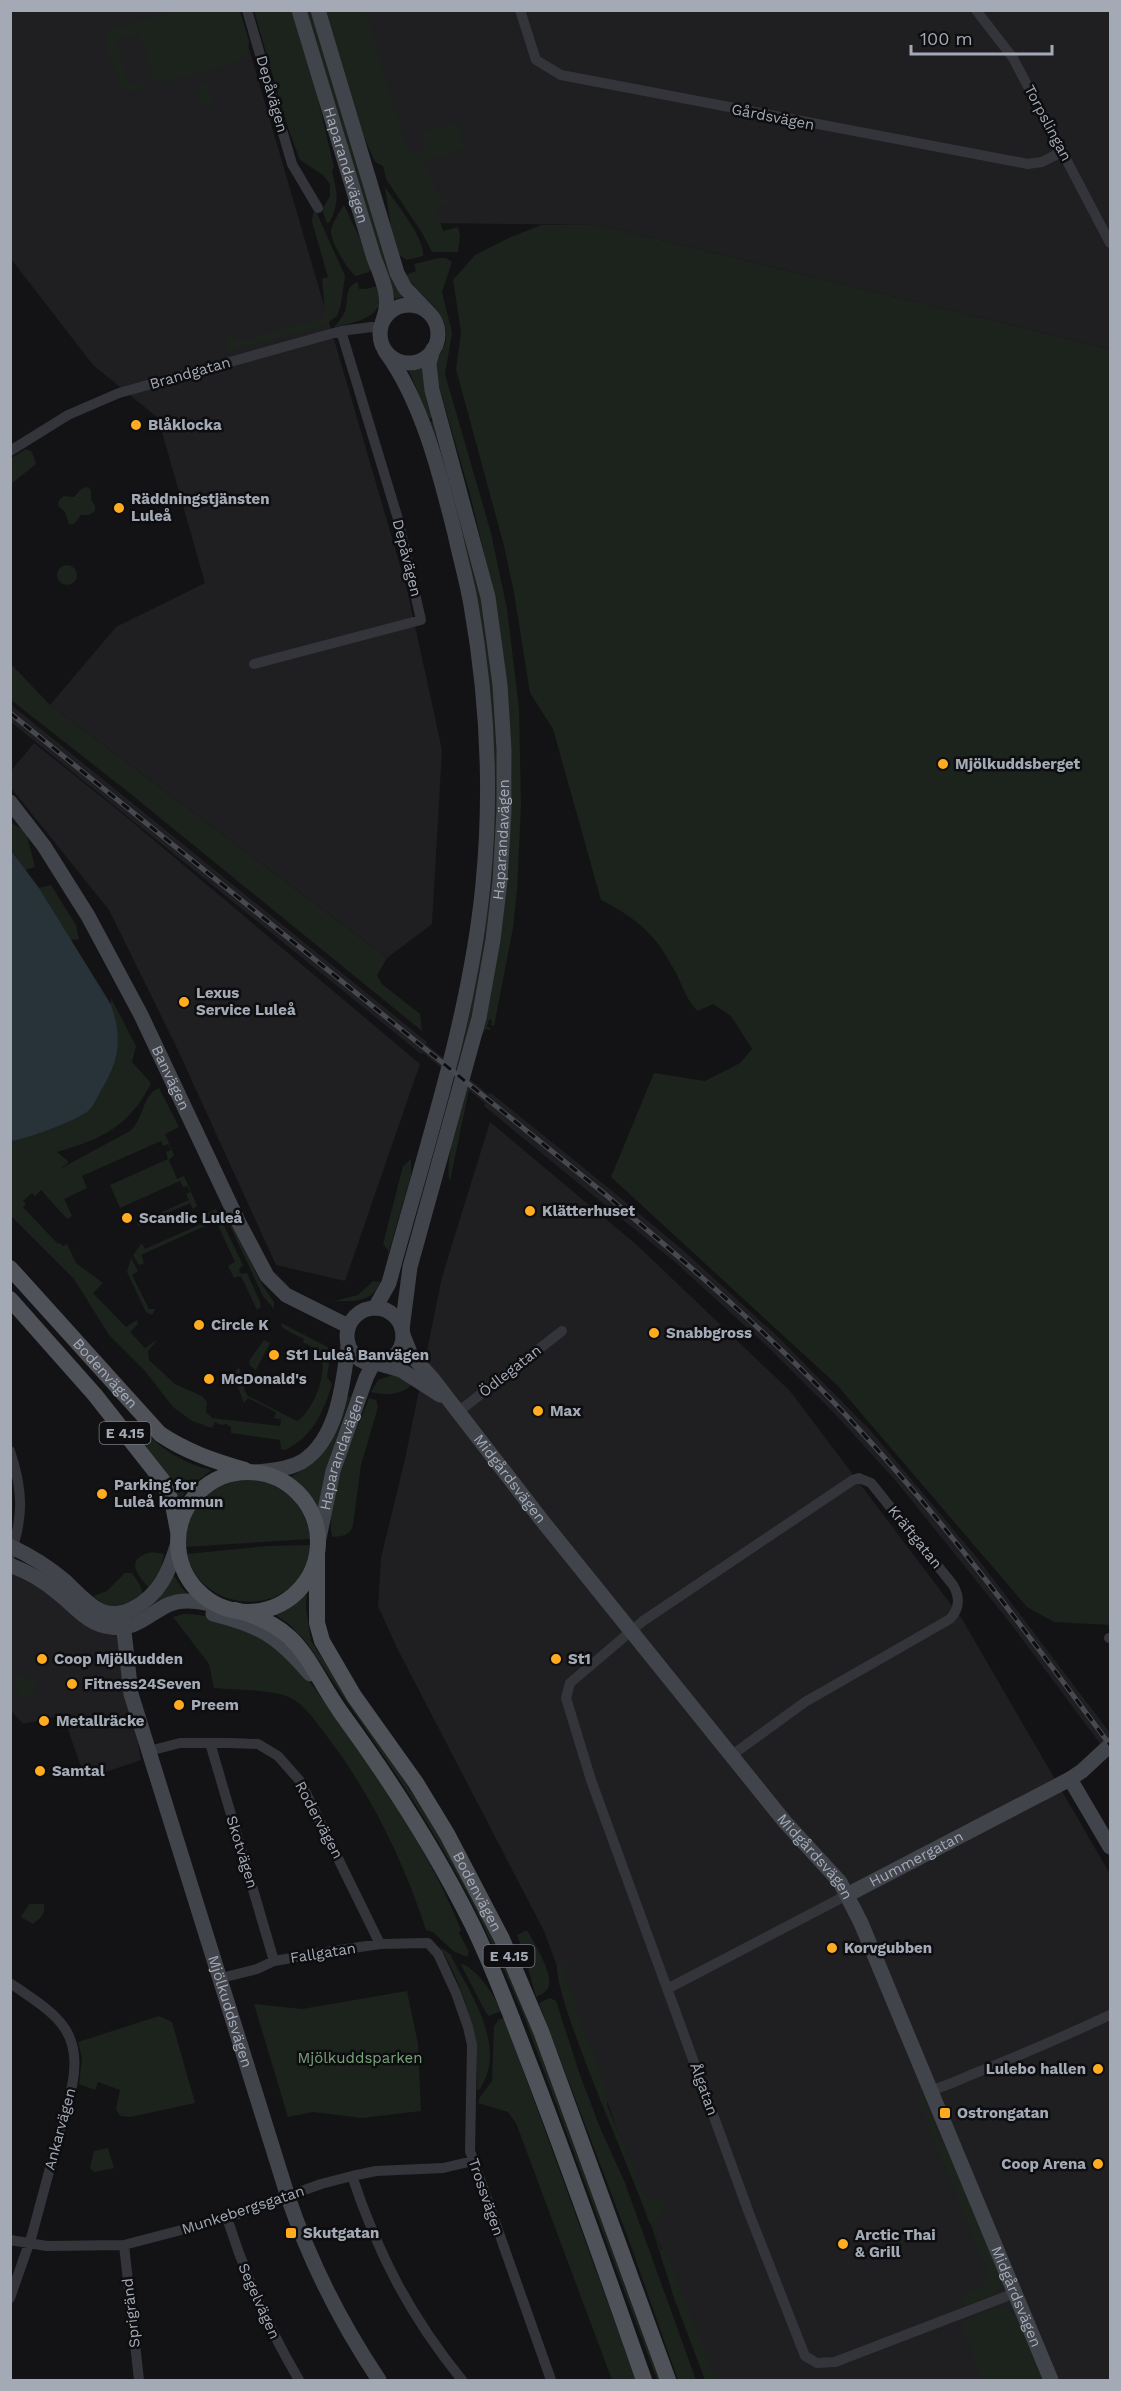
<svg xmlns="http://www.w3.org/2000/svg" width="1121" height="2391" viewBox="0 0 1121 2391" font-family="'Work Sans',sans-serif">
<style>
.built{fill:#1f1f22}
.green{fill:#1b231c}
.water{fill:#283239}
.lines{fill:none;stroke-linecap:round;stroke-linejoin:round}
.street{stroke:#34353a;stroke-width:10}
.secondary{stroke:#41444a;stroke-width:15}
.primary{stroke:#4f5259;stroke-width:16}
.rail-casing{stroke:#46494f;stroke-width:5}
.rail{stroke:#0e0e10;stroke-width:3;stroke-dasharray:9;stroke-linecap:butt}
.poi-dot{fill:#ffac21;stroke:#0e0e10;stroke-width:2}
.labels{text-anchor:middle;stroke-width:5;stroke-linejoin:round;paint-order:stroke}
.shield{fill:#0e0e10;stroke:#767b84;stroke-width:1.5}
.shield-label{font-size:14px;font-weight:bold;fill:#a3aab6}
.street-label{font-size:15px;fill:#a3aab6;stroke:#0e0e10}
.poi-label{font-size:15px;font-weight:bold;fill:#a3aab6;stroke:#0e0e10;text-anchor:start}
.park-label{font-size:15px;fill:#79a37a;stroke:#0e0e10}
</style>
<rect width="100%" height="100%" fill="#131315"/>
<path class="built" d="M11,11H238L407,589L442,750L432,924L387,958L50,705L116,627L205,583L158,418L93,365L11,259Z
M361,11H1110V349L599,225L423,223Z
M10,704L427,1042L426,1044L488,1094L491,1093L611,1190L685,1252L777,1336L870,1430L978,1559L1110,1733V1757L1011,1624L896,1481L834,1413L767,1346L676,1263L484,1106L485,1103L423,1053L421,1054L11,722Z
M34,743L118,810L420,1064L345,1281L276,1265L176,1046L109,910L11,788V771Z
M490,1122L638,1246L790,1391L962,1619L1110,1874V2380H710L544,1931L397,1648L378,1606L381,1558L405,1459L442,1277Z
M10,1572L117,1632L141,1760L85,1779L63,1715L23,1724L11,1711Z"/>
<path class="green" d="M177,10L240,11L249,41L248,53L240,61L160,84L152,76L140,33L117,39L128,83L141,82L144,85C123,112 104,48 107,34L112,29Z
M254,11H292L313,78L334,167L332,171C337,194 340,200 330,222L327,223L322,210L330,196V184L323,175L300,160L288,128Z
M307,11H312L404,297L395,299L386,273Z
M325,11H366L405,144L411,152L419,153L425,148L424,132L458,122L465,149L422,162L424,168L428,167L435,189L440,194L442,201L448,199L450,204L436,208L443,231L458,227L460,236L458,252H432L422,233L386,179L383,166L375,162L363,135Z
M207,82L214,104L201,106L196,86Z
M385,187C395,202 426,240 423,256L407,260L398,254L391,228Z
M344,205L360,239L371,269L369,272L356,276C348,271 330,241 331,231C332,223 340,211 344,205Z
M316,211L345,276L341,304L337,316L322,327L228,351L225,337L226,334L231,332L235,342L320,319L325,315L322,279L328,277L312,222L313,213Z
M541,225H599L1110,349V1625L1054,1622L1027,1607L837,1385L611,1177L654,1073L705,1081L740,1063L752,1049L731,1016L713,1004L698,1011C688,1003 683,987 677,975C656,935 641,921 601,900L553,729L530,693L514,593L504,546L456,369L461,332L453,280L475,255L509,238Z
M439,258H446L452,262L442,292L452,333L445,374L491,533L507,609L519,708L521,806L517,889L513,928L494,1026L491,1025L492,1020H489L487,1027L491,1028L490,1030L486,1029L481,1037L500,941L507,884L512,794L511,739L493,591L470,494L438,383C438,377 436,370 437,364C438,354 446,347 446,337C448,309 419,298 406,275L416,271L414,264Z
M358,282L359,289H366L377,286C378,290 380,296 379,301C379,319 348,324 334,327C338,322 343,317 345,311C349,299 344,286 358,282Z
M423,367L433,418L429,419L409,371Z
M434,420C444,459 455,499 466,539C471,559 478,580 482,600C510,754 504,920 457,1069L453,1066L494,759L430,422Z
M26,449L32,452L36,464L11,484V458Z
M88,487L91,490V499L95,506V511L89,515H81L74,524H69L65,512L58,506L59,500L64,496L74,497L81,489Z
M57 575a10 10 0 1 1 20 0a10 10 0 1 1-20 0Z
M11,664L50,705L387,958L377,975L382,984L420,1014L422,1031L127,791L11,700Z
M10,822L26,832L35,867L25,870L11,849Z
M51,885L76,925L79,939L71,940L111,1004V998L136,1046L132,1062L151,1083C130,1126 102,1139 57,1152L68,1161L67,1164L58,1170L130,1131C144,1119 142,1095 159,1088L179,1127L165,1134L174,1155L169,1160L177,1179L184,1176L197,1206L193,1209L190,1203L138,1226L137,1223L189,1200L186,1194L190,1192L187,1186L183,1187L180,1181L120,1208L110,1185L168,1159L166,1152L171,1150L168,1144L163,1146L161,1141L82,1176L87,1188L64,1199L72,1216L67,1219L41,1190L35,1196L32,1193L23,1201L26,1204L23,1207L58,1244L60,1243L63,1246L67,1244L76,1263L103,1283L93,1293L126,1327L137,1320L138,1324L130,1332L145,1348L158,1339L148,1351L149,1360L175,1384L202,1396L207,1402L206,1412L212,1418L280,1426L281,1419L274,1418L276,1412L248,1398L244,1403L235,1379L236,1370L239,1367L245,1392L248,1396L297,1421C313,1412 330,1369 319,1353C316,1348 308,1345 303,1342L304,1339C296,1335 290,1333 282,1327L281,1323L328,1347L330,1359L327,1377L332,1384C324,1411 312,1438 285,1450L281,1449L280,1440L231,1433V1427L226,1424L221,1425L215,1422L212,1428L192,1421L173,1407L145,1371L109,1335L74,1279L11,1216L10,1118L55,915L39,888Z
M466,1088L469,1090L450,1181C443,1164 461,1108 466,1088Z
M411,1159V1175L387,1258L388,1250L383,1244L403,1166Z
M216,1209L243,1265L239,1269L241,1274L247,1273L260,1302L261,1307L257,1310L241,1276L234,1278L228,1266L235,1262L216,1221L141,1255L144,1263L139,1265L133,1255L142,1243L145,1249L210,1220L207,1213Z
M223,1211L230,1217L261,1283L274,1302V1309L263,1296Z
M131,1258L138,1271L132,1275L149,1309H155L152,1315L146,1312L127,1272Z
M373,1281L380,1282C374,1302 352,1302 334,1301L358,1295Z
M264,1340L270,1343L256,1370L250,1366L249,1361Z
M390,1376H398L413,1384C401,1395 386,1396 371,1392L378,1380Z
M347,1396L350,1397L326,1469L318,1508L311,1497L290,1477C328,1458 336,1436 347,1396Z
M369,1398L376,1400L378,1407L361,1465L353,1525C350,1536 342,1536 332,1537C324,1500 356,1433 369,1398Z
M136,1422C156,1446 181,1463 212,1470L190,1486L179,1501L131,1426Z
M252,1479C284,1484 307,1506 310,1539L185,1547C185,1542 183,1537 184,1533C190,1501 219,1480 252,1479Z
M311,1545C304,1619 204,1619 186,1554L268,1546Z
M152,1552L164,1554L161,1570L150,1589C136,1574 124,1559 152,1552Z
M171,1571L182,1588L191,1597L140,1612Z
M125,1573H132L140,1585L143,1594C123,1606 114,1614 93,1596L107,1591Z
M307,1588L306,1608L311,1641L444,1841L518,1990L663,2380H657L525,2019C503,1966 480,1915 452,1866C409,1788 356,1717 307,1643L289,1624L273,1613L286,1606Z
M183,1614C202,1614 237,1621 253,1630C295,1654 320,1696 347,1734C390,1796 433,1859 461,1930L459,1933L469,1952L467,1957L453,1951L433,1932L426,1930C403,1859 369,1790 323,1731C314,1719 305,1706 291,1698C273,1689 235,1690 214,1688L209,1664L173,1617Z
M11,1673L35,1680V1688L28,1696H23L11,1683Z
M29,1904H44C45,1916 41,1917 33,1924L21,1917Z
M527,1930C533,1941 555,1976 548,1988C546,1992 540,1995 536,1997L524,1953L517,1935Z
M440,1947L450,1954C470,1993 508,2046 480,2089L477,2090V2087C479,2039 465,1988 440,1947Z
M558,1962H562L567,1965L564,1974L568,1987L573,1992L578,2015L597,2064L607,2096V2105L647,2201L664,2199L665,2205L653,2224L661,2250L665,2249L716,2380H705L674,2298L651,2224L649,2222C638,2185 546,1983 558,1962Z
M463,1964C480,1973 493,1993 501,2011L489,2016L486,2013L461,1965Z
M407,1991L418,2044L421,2111L362,2118L313,2112L288,2117L254,2004L302,2009Z
M550,1998L556,2001L580,2075L601,2130L625,2183L696,2380H678L628,2238L539,2003Z
M159,2016L172,2022L195,2103L130,2117L120,2116L116,2109L120,2090L98,2082L95,2090L79,2084L82,2058L78,2042Z
M504,2018L636,2380H612L516,2123L508,2112L478,2103L480,2097L492,2081L494,2027L498,2020Z
M921,2096H924L942,2146L946,2145L1001,2278C1000,2293 977,2307 963,2303L962,2295L986,2286L984,2279L989,2276L919,2101Z
M108,2148L114,2168L94,2172L90,2168L94,2151Z
M1005,2307L1012,2311L1017,2318L1043,2380H983L965,2336V2320L997,2308Z"/>
<path class="water" d="M10,849L39,888L111,1005C123,1039 119,1062 100,1092C97,1098 93,1107 88,1111C76,1121 26,1139 11,1141Z"/>
<g class="lines">
<path class="street" d="M247,10L292,164L318,208
M520,10L536,60L561,75L1028,164L1042,162L1063,151
M976,10L1013,58L1110,243
M10,451L68,415L119,393L341,331L371,327L380,328
M254,664L421,620L398,519L341,331
M458,1412L562,1331
M10,1451C23,1490 24,1516 10,1556
M1109,1638H1110
M210,1743L274,1961
M149,1751L180,1743H229L258,1744L278,1756L300,1781L380,1944
M732,1755L805,1702L950,1619C960,1608 960,1597 953,1585L871,1483L859,1478L853,1480L643,1621L570,1683L566,1698L591,1780L749,2213L805,2356L817,2363L835,2362L1015,2293
M221,1978L257,1969L274,1961L326,1952L380,1944L428,1943L438,1954L456,1993L468,2027L472,2045L470,2151L551,2380
M10,1983C53,2013 84,2028 72,2086L32,2235L10,2298
M667,1989L847,1895
M931,2090C948,2086 962,2078 978,2072C1023,2054 1067,2035 1110,2015
M352,2176C378,2254 410,2316 462,2380
M227,2218C245,2275 269,2329 299,2380
M10,2240L47,2246L124,2245L227,2218L321,2184L352,2176L376,2171L443,2168L473,2161
M124,2245L139,2380"/>
<g class="secondary">
<path id="s1" d="M299,10L374,258C382,279 392,298 383,320"/>
<path d="M318,10L397,273L405,288L427,311"/>
<circle cx="409" cy="334" r="29"/>
<path id="s2" d="M10,802L44,846L88,916L141,1015L238,1221L267,1276L286,1295L348,1326"/>
<circle cx="375" cy="1336" r="28"/>
<path d="M375,1308L389,1283C424,1152 470,1019 483,884C492,792 487,696 471,605C467,581 460,558 455,534C440,474 422,401 385,351"/>
<path id="s3" d="M402,1329L410,1267L479,1018L493,940L500,881L504,811V749L500,685L488,597L432,390L429,364L433,349"/>
<path id="s4" d="M403,1335L411,1355L432,1378L544,1523L785,1822L840,1882L861,1923L1051,2380"/>
<path d="M380,1364L401,1370L440,1395"/>
<path d="M257,1472C272,1470 290,1469 303,1461C338,1438 343,1383 348,1346"/>
<path id="s5" d="M318,1543L333,1471L366,1378L373,1364"/>
<path d="M10,1546C29,1555 50,1568 65,1581C76,1591 87,1605 101,1611C110,1615 123,1614 132,1609C160,1595 169,1572 178,1543"/>
<path d="M10,1565C28,1572 44,1581 58,1593C75,1606 88,1625 111,1627C136,1631 149,1613 170,1604C189,1597 210,1604 228,1609"/>
<path id="s6" d="M122,1613L131,1694L288,2197C310,2262 341,2323 379,2380"/>
<path d="M213,1614C261,1626 278,1636 310,1674"/>
<path d="M1070,1779L1110,1847"/>
<path id="s7" d="M847,1895L1070,1779L1082,1771L1110,1745"/>
</g>
<g class="primary">
<path id="s8" d="M10,1268L160,1434C187,1452 214,1461 245,1470"/>
<path d="M10,1299L95,1395L162,1480L173,1505L178,1531"/>
<circle cx="248" cy="1542" r="70"/>
<path id="s9" d="M317,1556V1623L322,1641L354,1696L416,1783L447,1834L502,1939L541,2031L668,2380"/>
<path d="M235,1610C304,1628 305,1662 342,1714C390,1780 434,1848 471,1922C495,1970 513,2022 533,2073C572,2175 608,2277 644,2380"/>
</g>
<defs>
<path id="rail" d="M10,713L606,1195C696,1271 786,1348 865,1436C954,1533 1032,1640 1110,1745"/>
</defs>
<use href="#rail" class="rail-casing"/>
<use href="#rail" class="rail"/>
</g>
<g class="poi-dot">
<circle cx="136" cy="425" r="6"/>
<circle cx="119" cy="508" r="6"/>
<circle cx="943" cy="764" r="6"/>
<circle cx="184" cy="1002" r="6"/>
<circle cx="530" cy="1211" r="6"/>
<circle cx="127" cy="1218" r="6"/>
<circle cx="199" cy="1325" r="6"/>
<circle cx="654" cy="1333" r="6"/>
<circle cx="274" cy="1355" r="6"/>
<circle cx="209" cy="1379" r="6"/>
<circle cx="538" cy="1411" r="6"/>
<circle cx="102" cy="1494" r="6"/>
<circle cx="42" cy="1659" r="6"/>
<circle cx="556" cy="1659" r="6"/>
<circle cx="72" cy="1684" r="6"/>
<circle cx="179" cy="1705" r="6"/>
<circle cx="44" cy="1721" r="6"/>
<circle cx="40" cy="1771" r="6"/>
<circle cx="832" cy="1948" r="6"/>
<circle cx="1098" cy="2069" r="6"/>
<rect x="939" y="2107" width="12" height="12" rx="3"/>
<circle cx="1098" cy="2164" r="6"/>
<rect x="285" y="2227" width="12" height="12" rx="3"/>
<circle cx="843" cy="2244" r="6"/>
</g>
<g class="labels">
<g class="shield">
<rect x="99.5" y="1422" width="51" height="22" rx="4.5"/>
<rect x="483.5" y="1945" width="51" height="22" rx="4.5"/>
</g>
<g class="shield-label">
<text x="125" y="1438">E 4.15</text>
<text x="509" y="1961">E 4.15</text>
</g>
<g class="street-label">
<text transform="translate(272 94) rotate(74)" y="5">Depåvägen</text>
<text transform="translate(773 117) rotate(11)" y="5">Gårdsvägen</text>
<text transform="translate(1048 123) rotate(62)" y="5">Torpslingan</text>
<text dy="5" stroke="none"><textPath href="#s1" startOffset="162">Haparandavägen</textPath></text>
<text transform="translate(190 373) rotate(-16)" y="5">Brandgatan</text>
<text transform="translate(407 558) rotate(76)" y="5">Depåvägen</text>
<text dy="5" stroke="none"><textPath href="#s3" startOffset="501">Haparandavägen</textPath></text>
<text dy="5" stroke="none"><textPath href="#s2" startOffset="320">Banvägen</textPath></text>
<text transform="translate(510 1371) rotate(-38)" y="5">Ödlegatan</text>
<text dy="5" stroke="none"><textPath href="#s8" startOffset="142">Bodenvägen</textPath></text>
<text dy="5" stroke="none"><textPath href="#s5" startOffset="94">Haparandavägen</textPath></text>
<text dy="5" stroke="none"><textPath href="#s4" startOffset="180">Midgårdsvägen</textPath></text>
<text transform="translate(915 1537) rotate(51)" y="5">Kräftgatan</text>
<text transform="translate(319 1820) rotate(62)" y="5">Rodervägen</text>
<text transform="translate(242 1852) rotate(73)" y="5">Skotvägen</text>
<text dy="5" stroke="none"><textPath href="#s4" startOffset="666">Midgårdsvägen</textPath></text>
<text dy="5" stroke="none"><textPath href="#s7" startOffset="78">Hummergatan</textPath></text>
<text dy="5" stroke="none"><textPath href="#s9" startOffset="381">Bodenvägen</textPath></text>
<text transform="translate(323 1953) rotate(-9)" y="5">Fallgatan</text>
<text dy="5" stroke="none"><textPath href="#s6" startOffset="414">Mjölkuddsvägen</textPath></text>
<text transform="translate(704 2089) rotate(70)" y="5">Ålgatan</text>
<text transform="translate(60 2129) rotate(-75)" y="5">Ankarvägen</text>
<text transform="translate(486 2197) rotate(71)" y="5">Trossvägen</text>
<text transform="translate(243 2210) rotate(-18)" y="5">Munkebergsgatan</text>
<text dy="5" stroke="none"><textPath href="#s4" startOffset="1152">Midgårdsvägen</textPath></text>
<text transform="translate(259 2301) rotate(66)" y="5">Segelvägen</text>
<text transform="translate(131 2313) rotate(-96)" y="5">Sprigränd</text>
</g>
<g class="poi-label">
<text x="148" y="430">Blåklocka</text>
<text x="131" y="504">Räddningstjänsten<tspan x="131" dy="17">Luleå</tspan></text>
<text x="955" y="769">Mjölkuddsberget</text>
<text x="196" y="998">Lexus<tspan x="196" dy="17">Service Luleå</tspan></text>
<text x="542" y="1216">Klätterhuset</text>
<text x="139" y="1223">Scandic Luleå</text>
<text x="211" y="1330">Circle K</text>
<text x="666" y="1338">Snabbgross</text>
<text x="286" y="1360">St1 Luleå Banvägen</text>
<text x="221" y="1384">McDonald's</text>
<text x="550" y="1416">Max</text>
<text x="114" y="1490">Parking for<tspan x="114" dy="17">Luleå kommun</tspan></text>
<text x="54" y="1664">Coop Mjölkudden</text>
<text x="568" y="1664">St1</text>
<text x="84" y="1689">Fitness24Seven</text>
<text x="191" y="1710">Preem</text>
<text x="56" y="1726">Metallräcke</text>
<text x="52" y="1776">Samtal</text>
<text x="844" y="1953">Korvgubben</text>
<text x="1086" y="2074" text-anchor="end">Lulebo hallen</text>
<text x="957" y="2118">Ostrongatan</text>
<text x="1086" y="2169" text-anchor="end">Coop Arena</text>
<text x="303" y="2238">Skutgatan</text>
<text x="855" y="2240">Arctic Thai<tspan x="855" dy="17">&amp; Grill</tspan></text>
</g>
<g class="park-label">
<text x="360" y="2063">Mjölkuddsparken</text>
</g>
</g>
<rect width="1121" height="2391" fill="none" stroke="#a3aab6" stroke-width="24"/>
<path d="M911 45v9h141v-9" fill="none" stroke="#a3aab6" stroke-width="3"/>
<text x="920" y="45" font-size="18" fill="#a3aab6" stroke="#0e0e10" stroke-width="4.5" paint-order="stroke">100 m</text>
</svg>
